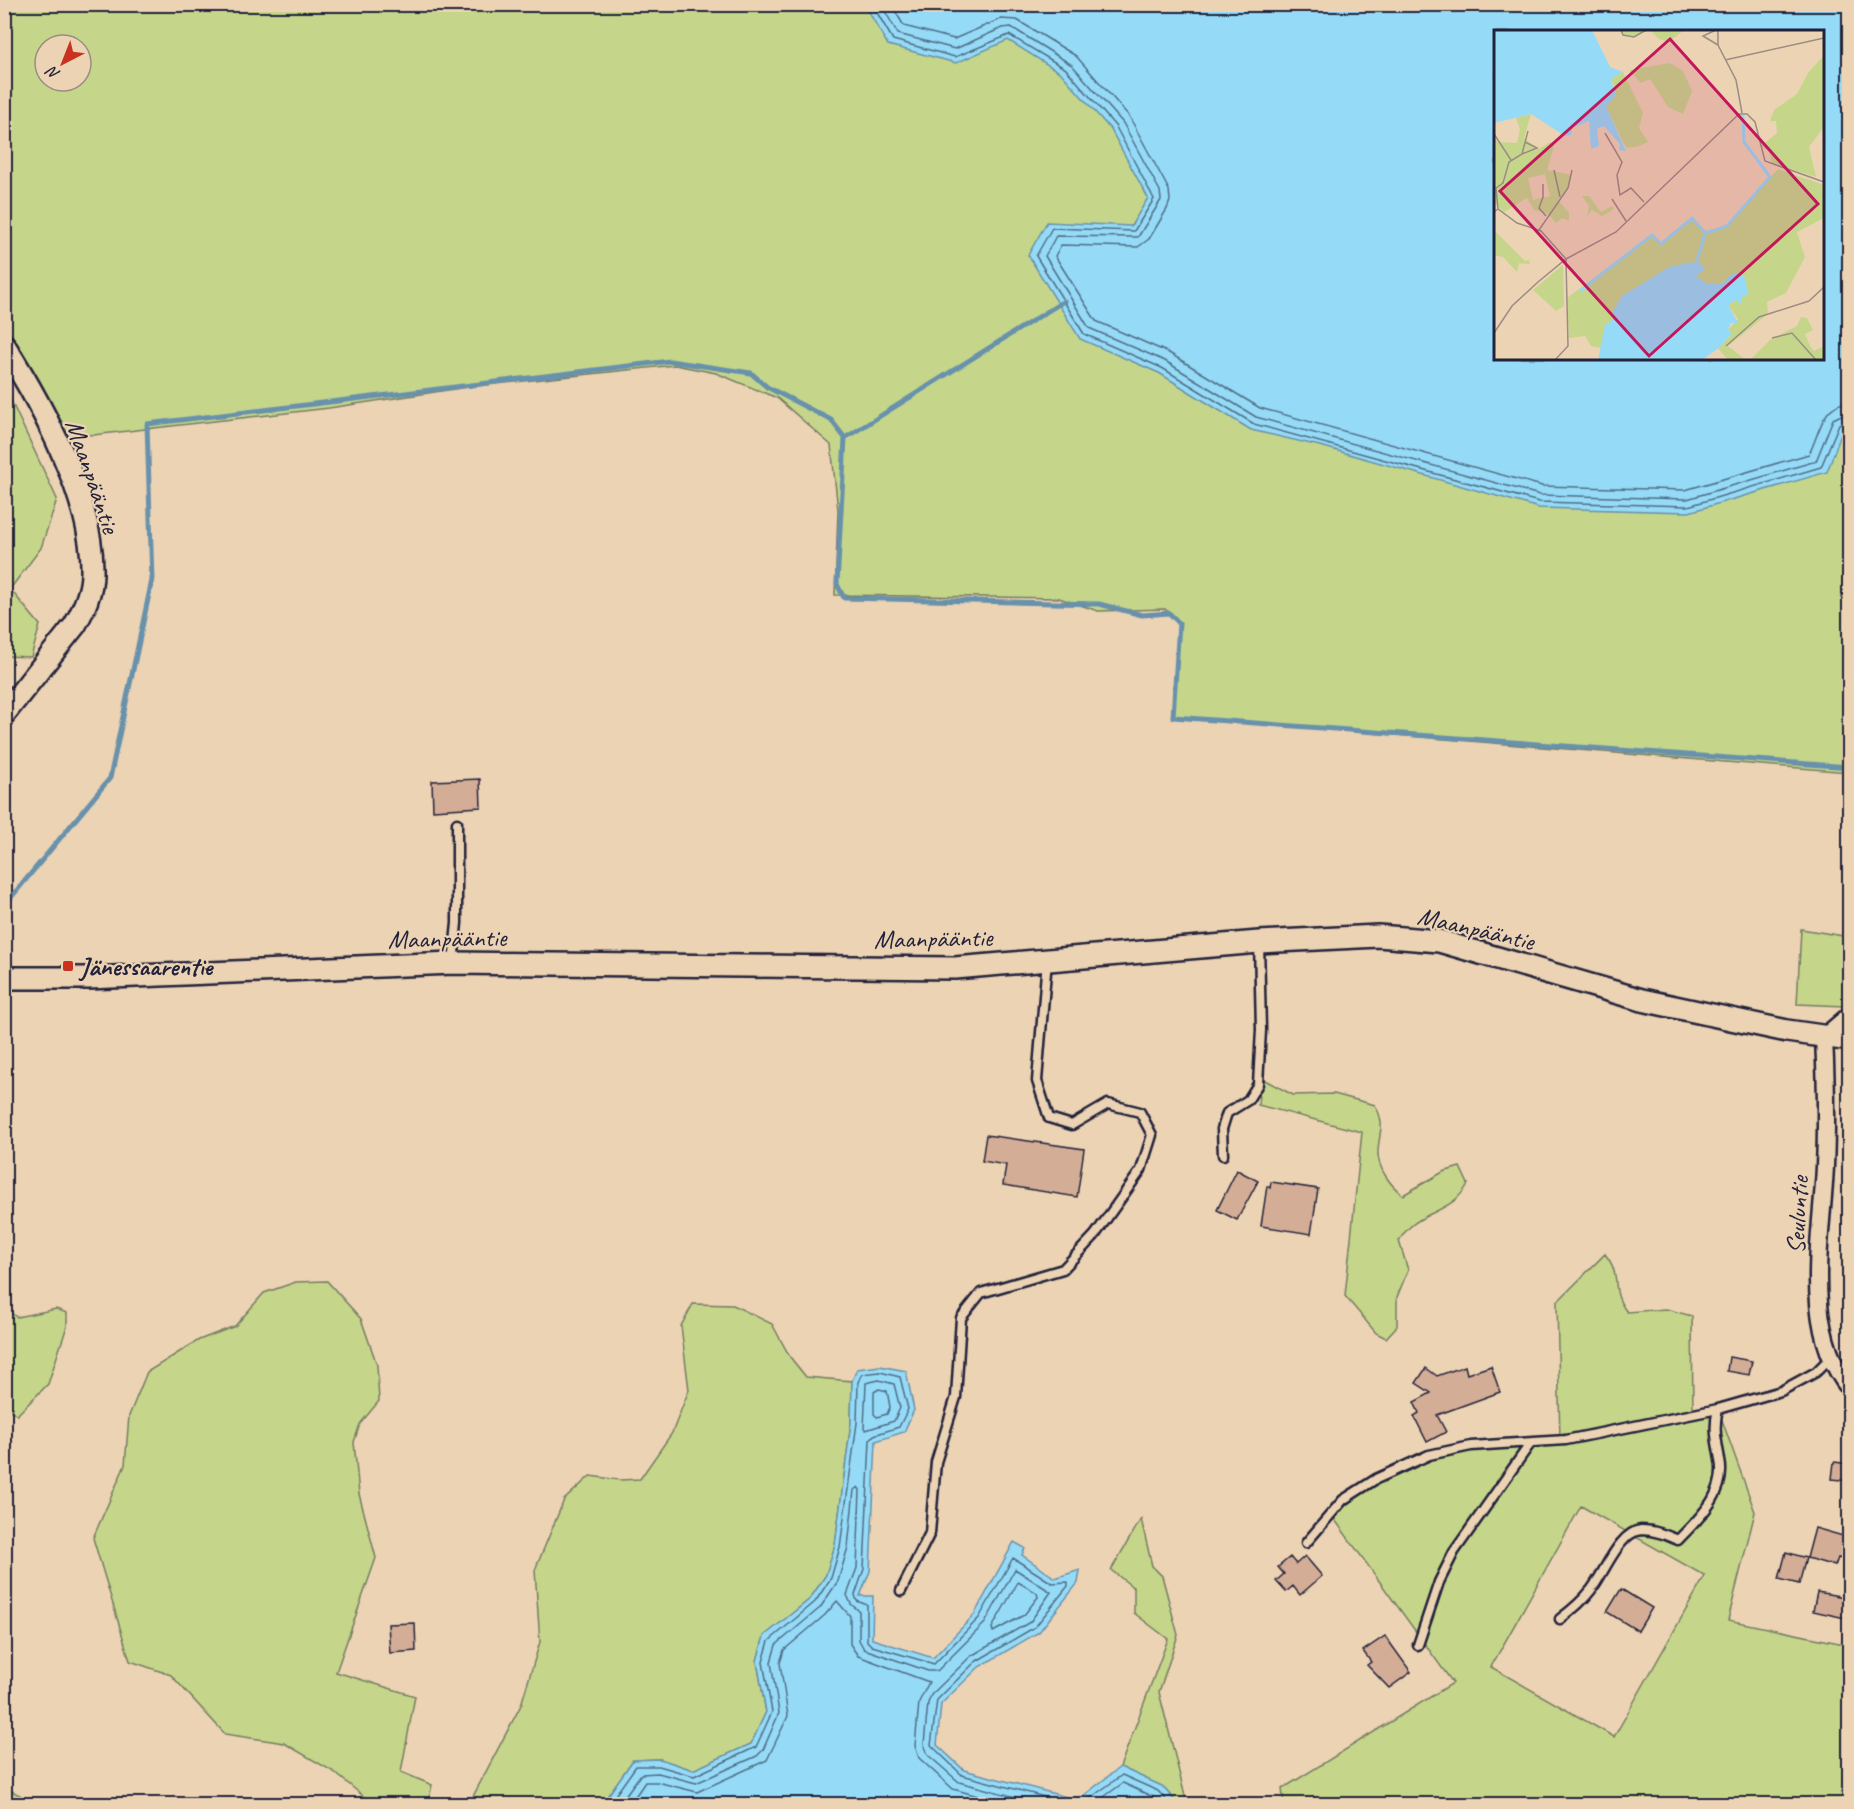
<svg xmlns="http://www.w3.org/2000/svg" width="1854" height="1809" viewBox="0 0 1854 1809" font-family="Caveat,sans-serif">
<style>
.green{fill:#c5d68a;stroke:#747c62;stroke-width:1.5;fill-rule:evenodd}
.water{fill:#95dbf7;stroke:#6791ac;stroke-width:1.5;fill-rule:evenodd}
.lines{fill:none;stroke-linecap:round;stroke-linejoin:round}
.shore{stroke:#506c86;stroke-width:1.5}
.stream{stroke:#6791ac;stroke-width:5}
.building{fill:#d4ad96;stroke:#22223b;stroke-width:1.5}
.service-casing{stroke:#22223b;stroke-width:13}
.minor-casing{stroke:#22223b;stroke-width:21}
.tertiary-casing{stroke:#22223b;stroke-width:26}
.service{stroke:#ecd3b4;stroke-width:8}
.minor{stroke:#ecd3b4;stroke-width:16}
.tertiary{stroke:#ecd3b4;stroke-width:21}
.poi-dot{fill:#c8321e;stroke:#ecd3b4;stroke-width:2}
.labels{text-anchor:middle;stroke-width:4.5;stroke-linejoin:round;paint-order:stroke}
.street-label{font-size:26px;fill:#22223b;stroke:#ecd3b4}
.poi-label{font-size:26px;font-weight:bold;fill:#22223b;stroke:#ecd3b4;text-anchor:start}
.inset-river{fill:none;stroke:#95dbf7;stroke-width:3}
.inset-road{fill:none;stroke:#9b8c84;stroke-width:1.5}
.view{fill:#c2185b;fill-opacity:0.15;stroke:#c2185b;stroke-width:3}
.inset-edge{fill:none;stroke:#22223b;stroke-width:3}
</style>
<rect width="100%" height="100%" fill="#ecd3b4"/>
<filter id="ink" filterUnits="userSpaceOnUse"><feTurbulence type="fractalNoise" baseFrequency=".0167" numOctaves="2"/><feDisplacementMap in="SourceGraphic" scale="12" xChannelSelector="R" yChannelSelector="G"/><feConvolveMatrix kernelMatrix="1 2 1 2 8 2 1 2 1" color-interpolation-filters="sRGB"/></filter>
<g filter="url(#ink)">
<path class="green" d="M4,5H974L1496,358H1822L1849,334V772L1173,717L1179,623L1165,609L1098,611L1059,598L835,595L838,510L831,445L777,398L716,373L675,365L468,387L329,408L93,435L52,430L5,343ZM45,45H81V81H45Z
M5,388L57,499L41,548L10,589L40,625L31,657L5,656Z
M1801,929L1849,937V1002L1846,1006L1797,1004Z
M1261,1078L1293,1095L1334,1094L1375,1105C1386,1125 1379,1131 1378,1151C1377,1168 1391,1186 1403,1195L1443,1172L1460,1167L1468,1184C1451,1216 1416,1209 1399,1241L1408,1270L1397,1297V1326L1386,1338L1376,1333L1345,1296L1362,1132L1258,1105Z
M1605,1254C1624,1278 1608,1288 1627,1312L1666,1309L1692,1316L1693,1414L1718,1409L1755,1512L1728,1620L1849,1645V1804H1284L1282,1789L1453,1683L1330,1513L1343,1500L1429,1455L1471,1446L1560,1441L1557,1302ZM1581,1506L1705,1576L1614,1737L1491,1667Z
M327,1281L361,1319L377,1365L379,1401L360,1424L354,1442L359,1494L376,1558L336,1672L415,1696L401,1772L432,1785L428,1804H373L334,1772L284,1743L225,1734L171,1675L130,1661L93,1538L125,1465L129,1416L147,1372L199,1340L235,1326L264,1293L296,1282Z
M693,1304L733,1305L772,1324L790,1357L806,1377L852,1381L851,1423L835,1545L826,1575L810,1599L764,1637L757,1661L766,1712L751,1744L693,1770L660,1759L633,1760L602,1804H469L521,1705L540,1642L535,1570L564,1500L590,1476L620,1480L640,1479L672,1433L689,1390L681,1326Z
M5,1309L17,1317L56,1309L67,1313V1326L48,1384L17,1415L5,1406Z
M1141,1519L1152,1566L1162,1576L1178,1635L1159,1692L1187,1804H1178L1162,1786L1120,1767L1168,1639L1134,1613V1588L1111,1570Z
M5,1788L20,1795L27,1804H5Z"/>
<path class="water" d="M865,5H1849V424L1844,426L1827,472L1689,512L1539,508L1324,447L1251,430L1159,373L1080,339L1028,255L1047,222L1131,226L1148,198L1111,130L1061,73L1008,40L956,63L888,45ZM1496,32H1822V358H1496Z
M880,1366L906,1371L914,1410L904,1432L876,1441L870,1571L860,1596H873L872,1639L933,1658L974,1615L1014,1542L1025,1548L1022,1555L1055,1578L1080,1570L1078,1583L1039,1632L979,1667L941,1704L937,1745L964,1770L1078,1800L1120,1767L1162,1786L1178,1804H602L633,1760L660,1759L693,1770L751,1744L766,1712L757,1661L764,1636L810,1599L826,1575L835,1545L851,1423L852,1381L857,1369Z"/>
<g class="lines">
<path class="shore" d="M872,4L893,40L955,57L1009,35L1066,69L1116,127L1154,199L1134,231L1052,228L1036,256L1084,334L1162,368L1254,424L1539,502L1688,506L1821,467L1839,424L1850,419
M881,4L898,34L955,49L1002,28L1011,27L1072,65L1123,123L1160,191L1161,200L1138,237L1056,236L1045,256L1089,328L1165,361L1256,417L1540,495L1687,499L1816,461L1833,419L1850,411
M891,4L904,26L954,39L1001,19L1017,20L1076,56L1129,116L1169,190L1170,201L1167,209L1149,239L1138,247L1061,245L1055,256L1096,321L1169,353L1260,408L1542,486L1685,490L1809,454C1820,434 1821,403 1850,402
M879,1380L894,1384L900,1408L894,1421L866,1430L864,1428L866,1383Z
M879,1389L887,1391L890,1407L887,1414L877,1417L874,1414V1392Z
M1018,1582L1037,1593L1038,1597L1024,1615L993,1632L992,1628Z
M609,1804L636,1766H659L694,1776L756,1747L772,1712L763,1662L769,1641L815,1602L831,1578L840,1547L857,1423L858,1382L862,1374L880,1372L900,1377L908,1409L899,1427L874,1435L870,1440L864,1569L855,1595L857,1601L867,1605V1641L872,1646L934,1664L979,1618L1013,1558L1052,1583L1068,1582V1586L1035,1627L975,1662L937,1700L931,1745L962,1775L1071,1804
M619,1804L641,1774L658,1773L696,1783L757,1756L763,1750L779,1713L771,1662L776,1645L820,1608L838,1581L848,1547L854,1490L858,1487L860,1490L857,1568L847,1595L851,1604L859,1611V1640L864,1649L928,1671H937L985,1623L1015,1569L1051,1592L1030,1622L971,1656L931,1695L928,1703L924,1744L928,1755L959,1782L1042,1804
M630,1804L645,1782H657L697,1792L767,1760L788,1716L780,1663L784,1650L825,1615L837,1601L850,1616V1644L858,1656L929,1682L919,1702L915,1746L919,1758L953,1789L1007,1804
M1082,1804L1122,1775L1158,1791L1170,1804
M1094,1804L1123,1783L1153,1797L1160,1804"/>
<path class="stream" d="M845,438L1064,301
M4,906L110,778L152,580L147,424L670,361L751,373L767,387L831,420L845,438L837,584L844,598L1099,604L1142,615L1169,613L1179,623L1173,717L1850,767"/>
</g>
<path class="building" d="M480,779L481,807L433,810L432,781Z
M986,1135L1084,1149L1077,1197L1003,1185L1006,1165L982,1161Z
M1237,1170L1258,1181L1237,1220L1217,1210Z
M1271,1182L1318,1189L1311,1234L1261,1226L1267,1186L1270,1188Z
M1729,1357L1752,1361L1749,1375L1727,1371Z
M1465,1366L1467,1374L1491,1366L1500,1392L1437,1415L1446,1432L1427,1442L1414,1416L1419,1413L1414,1402L1431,1393L1416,1383L1426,1368L1437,1376Z
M1834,1462L1850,1464V1481L1832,1479Z
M1815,1528L1850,1538V1561L1838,1558L1835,1566L1807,1558Z
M1786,1552L1806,1558L1799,1584L1779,1579Z
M1305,1556L1322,1576L1300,1595L1293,1586L1286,1592L1276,1581L1284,1574L1278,1567L1290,1557L1296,1564Z
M1621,1589L1652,1608L1638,1631L1607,1612Z
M1817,1592L1850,1598V1619L1813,1611Z
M415,1623L416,1651L390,1653L388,1624Z
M1385,1636L1411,1672L1389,1688L1367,1665L1371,1662L1363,1651Z"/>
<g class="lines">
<defs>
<path id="service" d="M453,963L457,923V823
M1223,1155L1222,1129L1227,1113L1248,1100L1258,1084L1261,1030L1259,942
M1306,1543L1343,1500L1376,1479L1429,1455L1471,1446L1566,1440L1718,1409L1781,1391L1816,1372L1829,1359
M901,1591L930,1533L936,1462L956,1397L961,1318L981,1293L1063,1269L1095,1235L1141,1170L1152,1135L1140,1112L1108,1104L1072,1125L1049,1118L1037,1081L1047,960
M1560,1619C1572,1610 1582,1602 1591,1590C1604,1574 1619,1532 1641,1530C1654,1530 1666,1535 1678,1540C1699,1518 1727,1494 1720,1460C1717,1441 1713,1429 1718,1409
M1418,1645L1439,1582L1454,1552L1530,1444"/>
<path id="minor" d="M1850,1015L1824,1037C1826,1080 1827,1123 1825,1166C1822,1238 1801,1329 1850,1389"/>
<path id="tertiary" d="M4,345C42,405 94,501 92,573C92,592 84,609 75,625L4,714
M4,978H88L453,963L955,968L1259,942L1378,936L1439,941L1642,1000L1787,1031L1850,1040"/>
</defs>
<use href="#service" class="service-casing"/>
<use href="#minor" class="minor-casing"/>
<use href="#tertiary" class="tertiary-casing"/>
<use href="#service" class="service"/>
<use href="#minor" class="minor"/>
<use href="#tertiary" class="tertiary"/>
</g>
</g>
<rect class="poi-dot" x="62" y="960" width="12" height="12" rx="3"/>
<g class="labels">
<g class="street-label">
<text transform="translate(93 476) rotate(71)" y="9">Maanpääntie</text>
<text transform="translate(1476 928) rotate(13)" y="9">Maanpääntie</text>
<text transform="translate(447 938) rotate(-1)" y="9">Maanpääntie</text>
<text transform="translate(933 938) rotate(-1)" y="9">Maanpääntie</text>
<text transform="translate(1797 1215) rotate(-87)" y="9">Seuluntie</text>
</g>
<g class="poi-label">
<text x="80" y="975">Jänessaarentie</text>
</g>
</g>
<g transform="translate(1494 30)">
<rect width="330" height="330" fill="#ecd3b4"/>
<path d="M127,0H190L175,12L165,9L156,0L140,7L129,5ZM330,25V97L315,117L322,147L278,133L275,121L267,116L283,103L282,91H276L280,80L303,64L314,43ZM176,33L189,41L198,61L189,84L174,77L156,49L147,53L135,40ZM129,42L149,83L145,98L154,112L145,116L133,118L130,114L112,76L121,58L117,49ZM37,84L30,108L45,119L56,112L60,116L53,140L78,145L74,158L64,170L75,183V191L68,188L62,193L54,184L40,180L33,168L10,182L0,173V106L3,112L23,113L26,99L22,88ZM51,144L56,166L39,170L34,148ZM284,139L330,155V188L303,202L311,227L292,263L273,272L274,284L234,316L252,330H234L224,318L237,305L234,300L244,289L234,275L242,270L248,273L246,267L252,262L106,324L108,318L97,316L91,306L75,308L73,268L158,205L168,214L199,188L212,201L232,196ZM88,166H95L107,182L118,176L120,179L108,186L98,180L93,186L95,176ZM0,200L31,231L35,230L36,234L25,233L23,242L9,227L0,225ZM69,235L70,276L62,281L39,260ZM307,287L313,288L319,300L311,304L316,316L320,321L330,316V330H256L277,309L303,296Z" fill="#c5d68a" fill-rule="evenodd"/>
<path d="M0,0H98L116,37L129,42L117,49L122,65L112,76L132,121L125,120L126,114L110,96L103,99L105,116L97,119L95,91L78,98L77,105L71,106L37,84L0,93ZM198,232L209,235L210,240L202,246L212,253H229L239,243L251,247L254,265L247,267V274L242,270L234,275L244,293H237L234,300L238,304L226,317L208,330H104L111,295L120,289L119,281L128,266L175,237Z" fill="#95dbf7"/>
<path class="inset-river" d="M212,203L233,196L276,147L250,112L249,85M202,234L211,204M86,261L158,205L167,214L198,188L211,203"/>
<path class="inset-road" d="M127,0L129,5L140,7L152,0M222,0L209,6L224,15M224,0V15L242,50L248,83M231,30L330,8M111,103L128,132L123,145L126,165L137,158L150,172M0,104L17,130M28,124L43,118L31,112M60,140L66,167M49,154V167L45,178L52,186M118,169L132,191M4,179L2,158L9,153L15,132L28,124L34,101M0,182L4,179L23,193L47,201L72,229L74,316L61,330M45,200L74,158L78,140M0,303L18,276L44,252L72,229L122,202L245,84H253L261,92L271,131L330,152M278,308L298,303L322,330M232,316L265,287L315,271L330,257"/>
<path class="view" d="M176,9L324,174L155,326L6,161Z"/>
<rect width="330" height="330" class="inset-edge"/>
</g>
<rect width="1854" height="1809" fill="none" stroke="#ecd3b4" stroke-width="24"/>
<rect x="12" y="12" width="1830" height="1785" fill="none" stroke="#22223b" stroke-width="2" filter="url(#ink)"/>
<g transform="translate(63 63) rotate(222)"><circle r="28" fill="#ecd3b4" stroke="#9b8c84" stroke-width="1.5"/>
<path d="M0-4.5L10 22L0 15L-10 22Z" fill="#c8321e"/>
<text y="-9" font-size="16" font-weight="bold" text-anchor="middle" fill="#22223b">N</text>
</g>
</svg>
